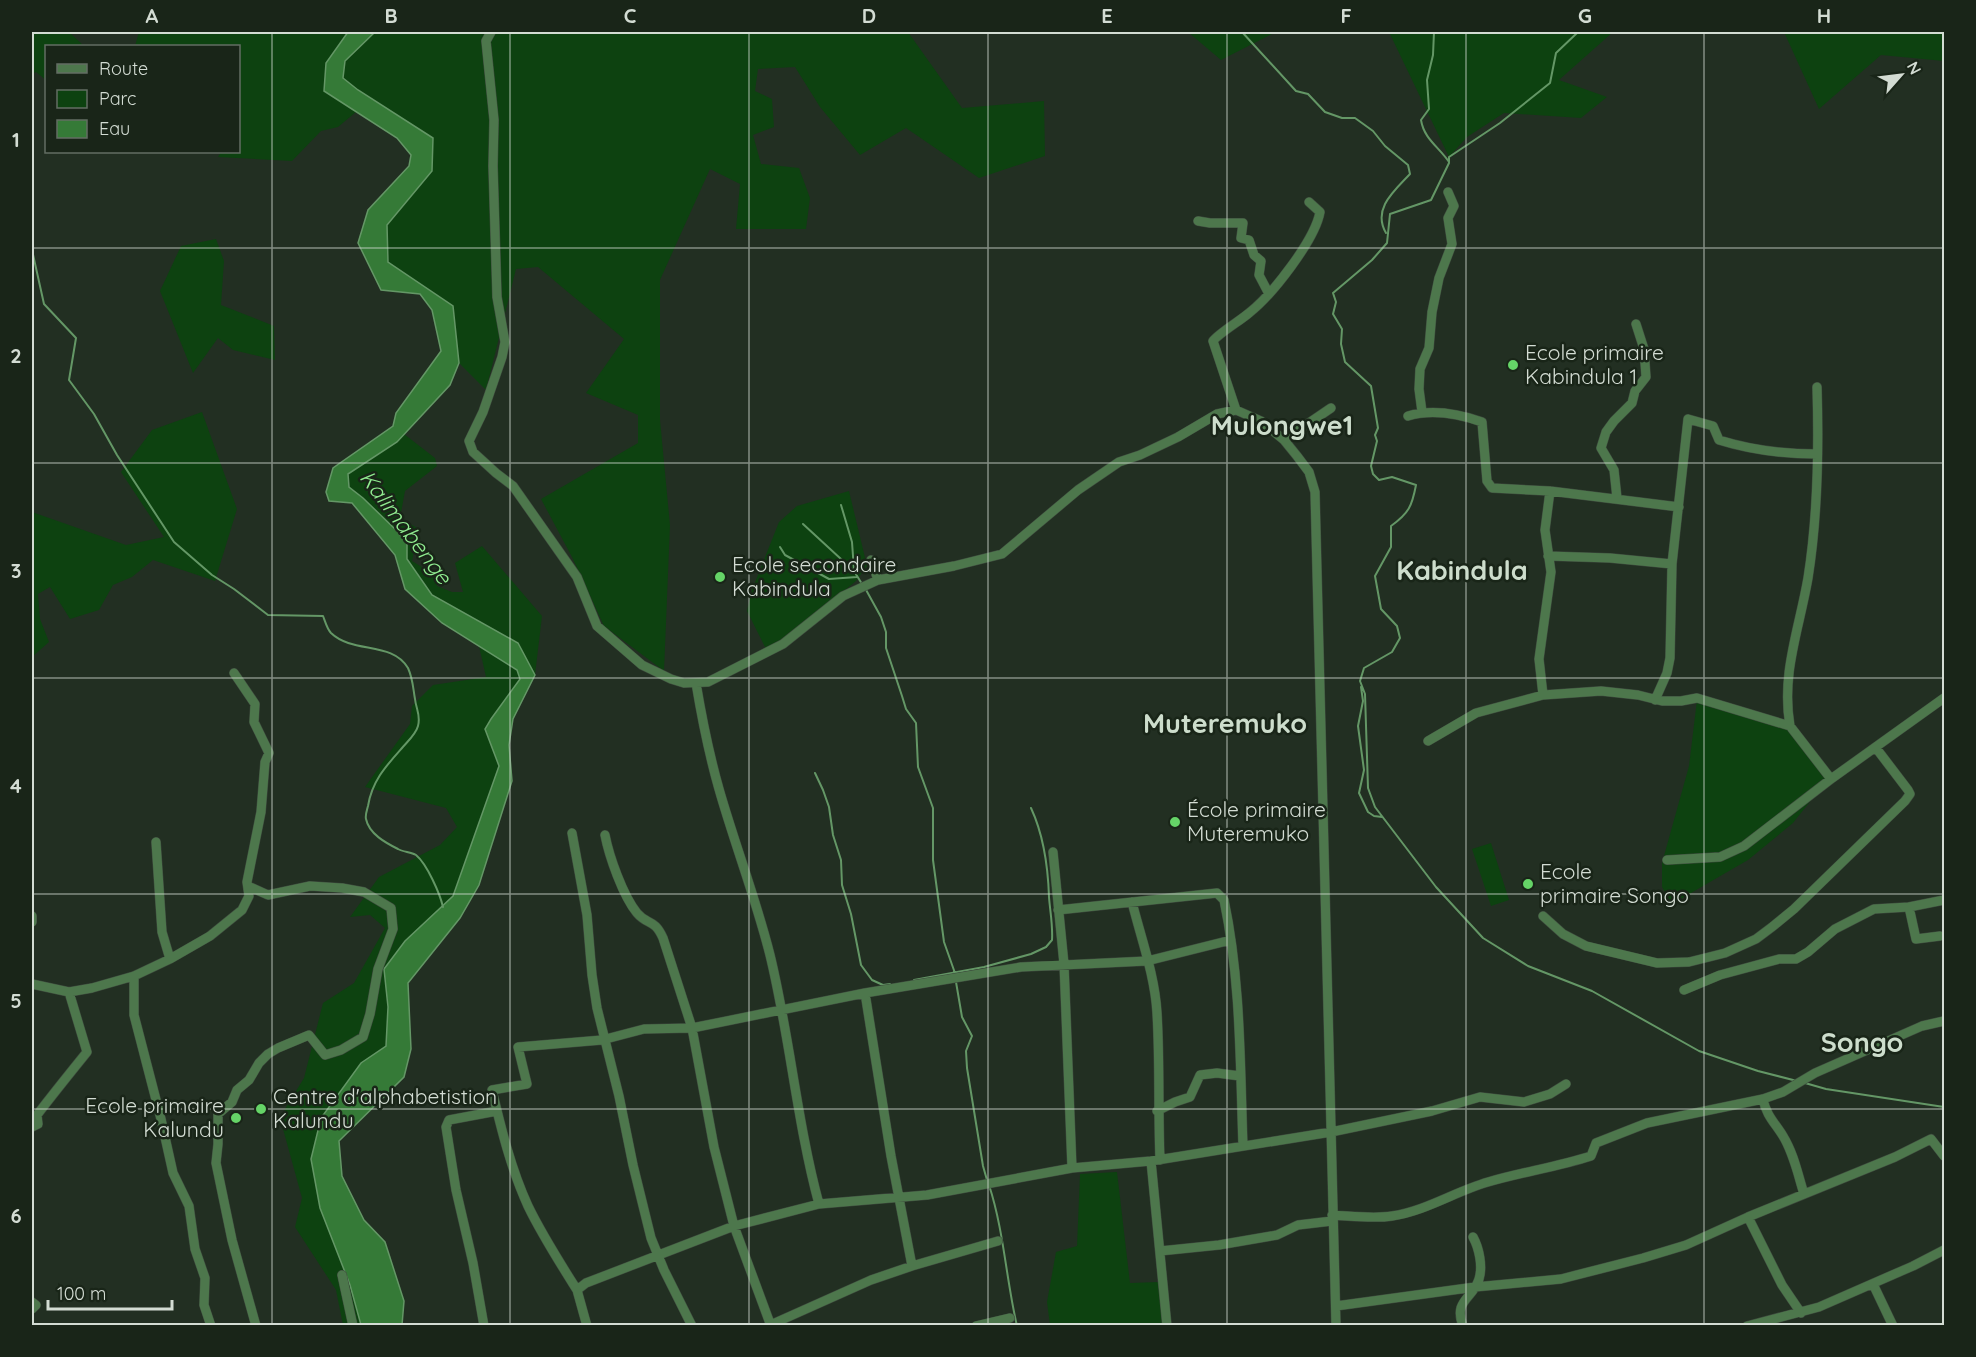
<svg xmlns="http://www.w3.org/2000/svg" width="1976" height="1357" viewBox="0 0 1976 1357" font-family="Quicksand,sans-serif">
<style>
.green{fill:#0d4210}
.water{fill:#357a37;stroke:#649766;stroke-width:1.5}
.lines{fill:none;stroke-linecap:round;stroke-linejoin:round}
.stream{stroke:#649766;stroke-width:2}
.minor-casing{stroke:#3e4b3e;stroke-width:10}
.minor{stroke:#4d774c;stroke-width:9}
.grid{fill:none;stroke:#d3dcd3;stroke-width:1.5;stroke-opacity:0.55}
.poi-dot{fill:#65d467;stroke:#192518;stroke-width:2}
.labels{text-anchor:middle;stroke-width:5;stroke-linejoin:round;paint-order:stroke}
.poi-label{font-size:21px;fill:#d3dcd3;stroke:#192518;text-anchor:start}
.water-label{font-size:22px;font-style:italic;fill:#91ed91;stroke:#192518}
.district-label{font-size:27px;font-weight:bold;fill:#cdddcc;stroke:#192518}
.neatline{fill:none;stroke:#d3dcd3;stroke-width:2}
.grid-label{font-size:20px;text-anchor:middle;font-weight:bold;fill:#d3dcd3}
</style>
<rect width="100%" height="100%" fill="#222f22"/>
<path class="green" d="M32,32H69L84,46H46V80L36,72L32,74Z
M139,32H348L326,63L324,90L356,112L338,127L321,131L292,161L218,157L221,152H238V46H135Z
M389,32H908L962,108L1044,101L1045,156L979,178L906,128L860,155L820,107L795,67L758,69L755,91L772,99L774,127L753,135L761,164L799,168L810,198L806,229H736L740,184L710,169L660,280V420L670,525L664,671L604,626L572,557L541,499L638,443V415L586,393L624,339L538,267L516,269L486,390L459,363L453,306L388,262L387,225L432,171L358,90L343,78L345,61L374,33Z
M1188,32H1276L1221,60Z
M1389,32H1613L1559,80L1607,97L1581,118L1504,113L1467,137L1449,157Z
M1784,32H1944V61L1881,55L1819,109Z
M216,239L224,261L221,305L274,326L275,360L233,350L218,338L193,373L160,291L181,246Z
M202,412L237,509L215,581L153,560L132,577L113,585L99,610L70,619L50,587L38,594L40,619L49,642L32,657V512L126,545L164,537L121,472L152,430Z
M404,434L435,458L437,466L405,491L400,518L419,529L412,561L435,575L437,586L452,592H463L455,563L482,546L542,616L535,675L518,643L432,595L407,559V543L397,531L363,498L349,488L347,474L397,442Z
M849,491L867,566L856,581L768,653L747,611L752,590L779,522L797,506Z
M479,646L517,670L520,679L491,719L485,729L499,765L453,896L405,941L384,969L388,1007L386,1046L361,1063L321,1118L350,1285L361,1325H343L336,1290L295,1227L302,1198L283,1129L285,1109L304,1078L323,1003L354,983L385,928L370,915L350,917L379,877L440,845L457,827L446,808L365,787L410,724L412,706L433,685L486,677Z
M1697,700L1787,727L1828,779L1793,823L1748,860L1672,904L1662,887V863L1689,766Z
M1491,843L1509,900L1491,906L1472,849Z
M1117,1172L1130,1283L1159,1282L1163,1325H1050L1047,1302L1056,1252L1077,1246L1080,1174Z"/>
<path class="water" d="M348,32H389L374,33L345,61L343,78L358,90L433,138L432,171L387,225L388,262L453,306L459,363L450,385L397,442L348,474L349,487L363,498L397,531L407,544V559L432,595L518,643L535,675L513,719L509,745L512,781L479,885L460,918L408,983L411,1049L404,1077L339,1141L342,1176L364,1220L385,1242L404,1301L402,1325H361L350,1285L320,1208L311,1159L321,1118L361,1063L386,1046L388,1007L384,969L405,941L453,896L499,766L485,729L491,719L520,679L517,670L442,623L405,589L395,555L352,503L329,501L326,492L333,468L393,426L396,413L441,351L432,310L420,294L381,290L358,243L368,210L409,166L411,155L397,138L324,91L326,63Z"/>
<g class="lines">
<path class="stream" d="M1242,32L1296,91L1308,94L1325,112L1342,118H1355L1373,131L1385,146L1408,165L1410,174C1394,191 1372,209 1386,233
M1434,32L1433,55L1427,80L1429,109L1421,120C1424,139 1439,147 1449,162
M1581,32L1577,33L1556,53L1550,83L1500,123L1449,157V163L1431,200L1390,214L1387,243L1372,260L1333,293L1336,302L1333,314L1342,329L1341,344L1345,362L1371,386L1378,428L1375,435L1377,441L1371,466L1373,474L1379,480L1392,477L1416,485C1412,506 1409,513 1391,526V547L1375,576L1381,609L1397,626L1400,638L1392,652L1364,668L1360,681L1365,694L1368,788L1375,807L1436,887L1483,938L1528,966L1592,991L1699,1051L1758,1071L1797,1081
M32,250L44,304L76,338L69,380L94,414L117,455L174,542L212,575L234,589L268,615L323,616C325,621 327,629 331,633C353,654 392,641 408,668C413,679 413,688 415,699C416,709 421,715 418,726C416,734 408,741 402,748C386,766 372,781 368,806C367,810 365,815 366,819C369,834 386,843 398,849C403,852 411,852 416,855C427,864 440,894 443,907
M841,505L852,542L854,570
M803,524L854,571L862,584
M780,547L785,555L829,579L857,577
M865,588L881,617L886,632V648L902,696L906,709L916,723L918,767L933,808V860L944,942L956,976
M1361,687L1363,701L1358,726L1364,770L1359,793L1368,812L1374,816L1382,817
M815,773L823,790L829,807L833,835L841,860L842,885L851,914L861,965L872,980L883,985L890,984
M914,980L984,967L1031,954L1046,947L1052,940C1053,925 1050,911 1049,897C1048,866 1044,836 1031,808
M956,982L962,1017L972,1036L966,1051L967,1068L983,1166L987,1180
M1805,1083L1826,1089L1944,1107
M989,1185C1004,1231 1006,1279 1017,1326"/>
<defs>
<path id="minor" d="M491,32L486,41L494,120L493,166L497,297L505,342L502,357L483,412L469,441L473,452L496,473L513,486L577,577L597,626L642,665L671,679L684,683L708,682L783,644L843,596L878,580L954,566L1002,554L1078,490L1119,462L1140,455L1178,437L1217,414L1236,410L1261,421L1284,440L1297,456L1309,472L1315,492L1336,1326
M1198,221L1210,223H1243L1241,238L1249,240L1254,255L1261,261L1259,275L1269,294
M1236,410L1213,341C1218,334 1241,320 1249,313C1272,295 1315,240 1320,212L1309,202
M1422,412L1419,389L1420,369L1429,348L1432,312L1439,278L1452,244L1448,218L1454,206L1448,192
M1408,416C1432,409 1459,414 1482,422L1487,481L1492,488L1550,491L1679,507
M1284,440L1331,408
M1617,498L1614,470L1601,448L1606,432L1614,421L1632,403L1635,391L1646,377L1644,349L1636,324
M1548,556L1610,558L1672,564
M871,560L878,580
M696,683C702,719 709,754 719,789C735,845 756,899 770,955C790,1037 797,1123 819,1204
M1543,695L1539,659L1551,572L1545,530L1550,491
M1655,700L1667,673L1670,658L1672,564L1688,419L1713,426L1719,440C1751,450 1783,454 1817,454
M1790,726C1781,674 1799,630 1808,578C1818,515 1819,451 1817,387
M1428,741L1476,713L1543,695L1601,691L1638,695L1662,701H1681L1697,698L1790,726L1831,779
M572,833L587,915L592,975L597,1008L619,1096L633,1165L651,1238L664,1270L692,1326
M605,835C609,856 623,896 637,913C648,926 654,918 663,938L692,1028L714,1147L734,1226L771,1326
M156,842L162,932L170,959
M1053,852L1064,964L1072,1168
M1667,860L1720,857L1744,846L1831,779L1944,698
M248,886L268,895L310,886L342,888L364,892L391,908L393,929L378,969L370,1014L363,1037L341,1050L325,1055L309,1035L278,1048L268,1054L259,1063L249,1080L237,1090L232,1102L218,1114V1144L216,1163L232,1240L256,1326
M1132,902C1141,938 1155,976 1157,1013C1160,1062 1158,1111 1160,1160
M1909,907L1916,939L1940,936
M1058,910L1217,893L1224,900C1241,981 1240,1064 1243,1146
M32,916V922
M1543,916L1563,934L1586,946L1657,963L1689,962L1725,953L1756,939L1772,927L1794,909L1905,801L1910,794L1908,790L1876,748
M134,976V1015L161,1119L173,1173L189,1206L195,1249L205,1278L204,1305L211,1326
M32,984L69,992L92,988L134,976L170,959L210,936L242,910L249,896L247,882L261,812L265,762L269,753L254,722L255,704L234,673
M1684,990L1720,975L1779,959H1796L1808,952L1835,929L1874,909L1909,907L1944,900
M865,993L891,1156L912,1266
M1763,1099C1766,1115 1775,1123 1783,1136C1794,1154 1798,1175 1804,1194
M1157,1111L1175,1102L1190,1097L1200,1075L1217,1073L1240,1076
M32,1127L38,1124L37,1115C53,1094 70,1073 87,1052L69,992
M1151,1161L1167,1326
M1332,1215C1352,1216 1373,1219 1392,1216C1426,1211 1456,1191 1488,1182C1522,1172 1557,1167 1591,1156L1596,1143L1647,1123L1763,1099L1783,1092L1815,1073L1922,1026L1944,1021
M1748,1217L1782,1285L1801,1313
M1160,1251L1219,1245L1277,1235L1298,1225L1332,1221
M342,1275L353,1326
M1873,1284L1893,1326
M577,1290C560,1263 542,1235 528,1206C511,1169 501,1128 492,1090L527,1084L518,1047L602,1040L644,1029L692,1028L865,993L1021,967L1147,961L1231,940
M32,1302L36,1305L32,1309
M1336,1306L1475,1287L1561,1279L1643,1258L1686,1245L1748,1217L1895,1157L1931,1139L1944,1156
M484,1326L473,1263L456,1190L446,1127L449,1120L497,1111
M587,1326L577,1290L586,1283L734,1226L819,1204L927,1195L1072,1168L1151,1161L1331,1132L1432,1111L1480,1097L1524,1102L1550,1094L1566,1084
M768,1326L871,1280L912,1266L998,1241
M976,1326L1010,1318
M1463,1326C1453,1300 1473,1299 1479,1279C1483,1266 1479,1248 1473,1237
M1747,1326L1819,1307L1913,1266L1944,1250"/>
</defs>
<use href="#minor" class="minor-casing"/>
<use href="#minor" class="minor"/>
</g>
<path class="grid" d="M272,32V1326M510,32V1326M749,32V1326M988,32V1326M1227,32V1326M1466,32V1326M1704,32V1326M32,248H1944M32,463H1944M32,678H1944M32,894H1944M32,1109H1944"/>
<g class="poi-dot">
<circle cx="1513" cy="365" r="6"/>
<circle cx="720" cy="577" r="6"/>
<circle cx="1175" cy="822" r="6"/>
<circle cx="1528" cy="884" r="6"/>
<circle cx="261" cy="1109" r="6"/>
<circle cx="236" cy="1118" r="6"/>
</g>
<g class="labels">
<g class="poi-label">
<text x="1525" y="360">Ecole primaire<tspan x="1525" dy="24">Kabindula 1</tspan></text>
<text x="732" y="572">Ecole secondaire<tspan x="732" dy="24">Kabindula</tspan></text>
<text x="1187" y="817">École primaire<tspan x="1187" dy="24">Muteremuko</tspan></text>
<text x="1540" y="879">Ecole<tspan x="1540" dy="24">primaire Songo</tspan></text>
<text x="273" y="1104">Centre d'alphabetistion<tspan x="273" dy="24">Kalundu</tspan></text>
<text x="224" y="1113" text-anchor="end">Ecole primaire<tspan x="224" dy="24">Kalundu</tspan></text>
</g>
<g class="water-label">
<text transform="translate(406 527) rotate(53)" y="8">Kalimabenge</text>
</g>
<g class="district-label">
<text x="1282" y="435">Mulongwe1</text>
<text x="1462" y="580">Kabindula</text>
<text x="1225" y="733">Muteremuko</text>
<text x="1862" y="1052">Songo</text>
</g>
</g>
<rect width="1976" height="1357" fill="none" stroke="#192518" stroke-width="66"/>
<rect x="45" y="45" width="195" height="108" fill="#192518" stroke="#636e63" stroke-width="1.5"/>
<rect x="57" y="64" width="30" height="9" fill="#4d774c" stroke="#636e63" stroke-width="1.5"/>
<text x="99" y="75" font-size="18" fill="#d3dcd3">Route</text>
<rect x="57" y="90" width="30" height="18" fill="#0d4210" stroke="#636e63" stroke-width="1.5"/>
<text x="99" y="105" font-size="18" fill="#d3dcd3">Parc</text>
<rect x="57" y="120" width="30" height="18" fill="#357a37" stroke="#636e63" stroke-width="1.5"/>
<text x="99" y="135" font-size="18" fill="#d3dcd3">Eau</text>
<g transform="translate(1901 75) rotate(62)" stroke="#192518" stroke-width="4.5" paint-order="stroke">
<path d="M0-4.5L10 22L0 15L-10 22Z" fill="#d3dcd3"/>
<text y="-9" font-size="16" font-weight="bold" text-anchor="middle" fill="#d3dcd3">N</text>
</g>
<path d="M48 1300v9h124v-9" fill="none" stroke="#d3dcd3" stroke-width="3"/>
<text x="57" y="1300" font-size="18" fill="#d3dcd3" stroke="#192518" stroke-width="4.5" paint-order="stroke">100 m</text>
<rect x="33" y="33" width="1910" height="1291" class="neatline"/>
<g class="grid-label">
<text x="152" y="23">A</text>
<text x="391" y="23">B</text>
<text x="630" y="23">C</text>
<text x="869" y="23">D</text>
<text x="1107" y="23">E</text>
<text x="1346" y="23">F</text>
<text x="1585" y="23">G</text>
<text x="1824" y="23">H</text>
<text x="16" y="147">1</text>
<text x="16" y="363">2</text>
<text x="16" y="578">3</text>
<text x="16" y="793">4</text>
<text x="16" y="1008">5</text>
<text x="16" y="1223">6</text>
</g>
</svg>
